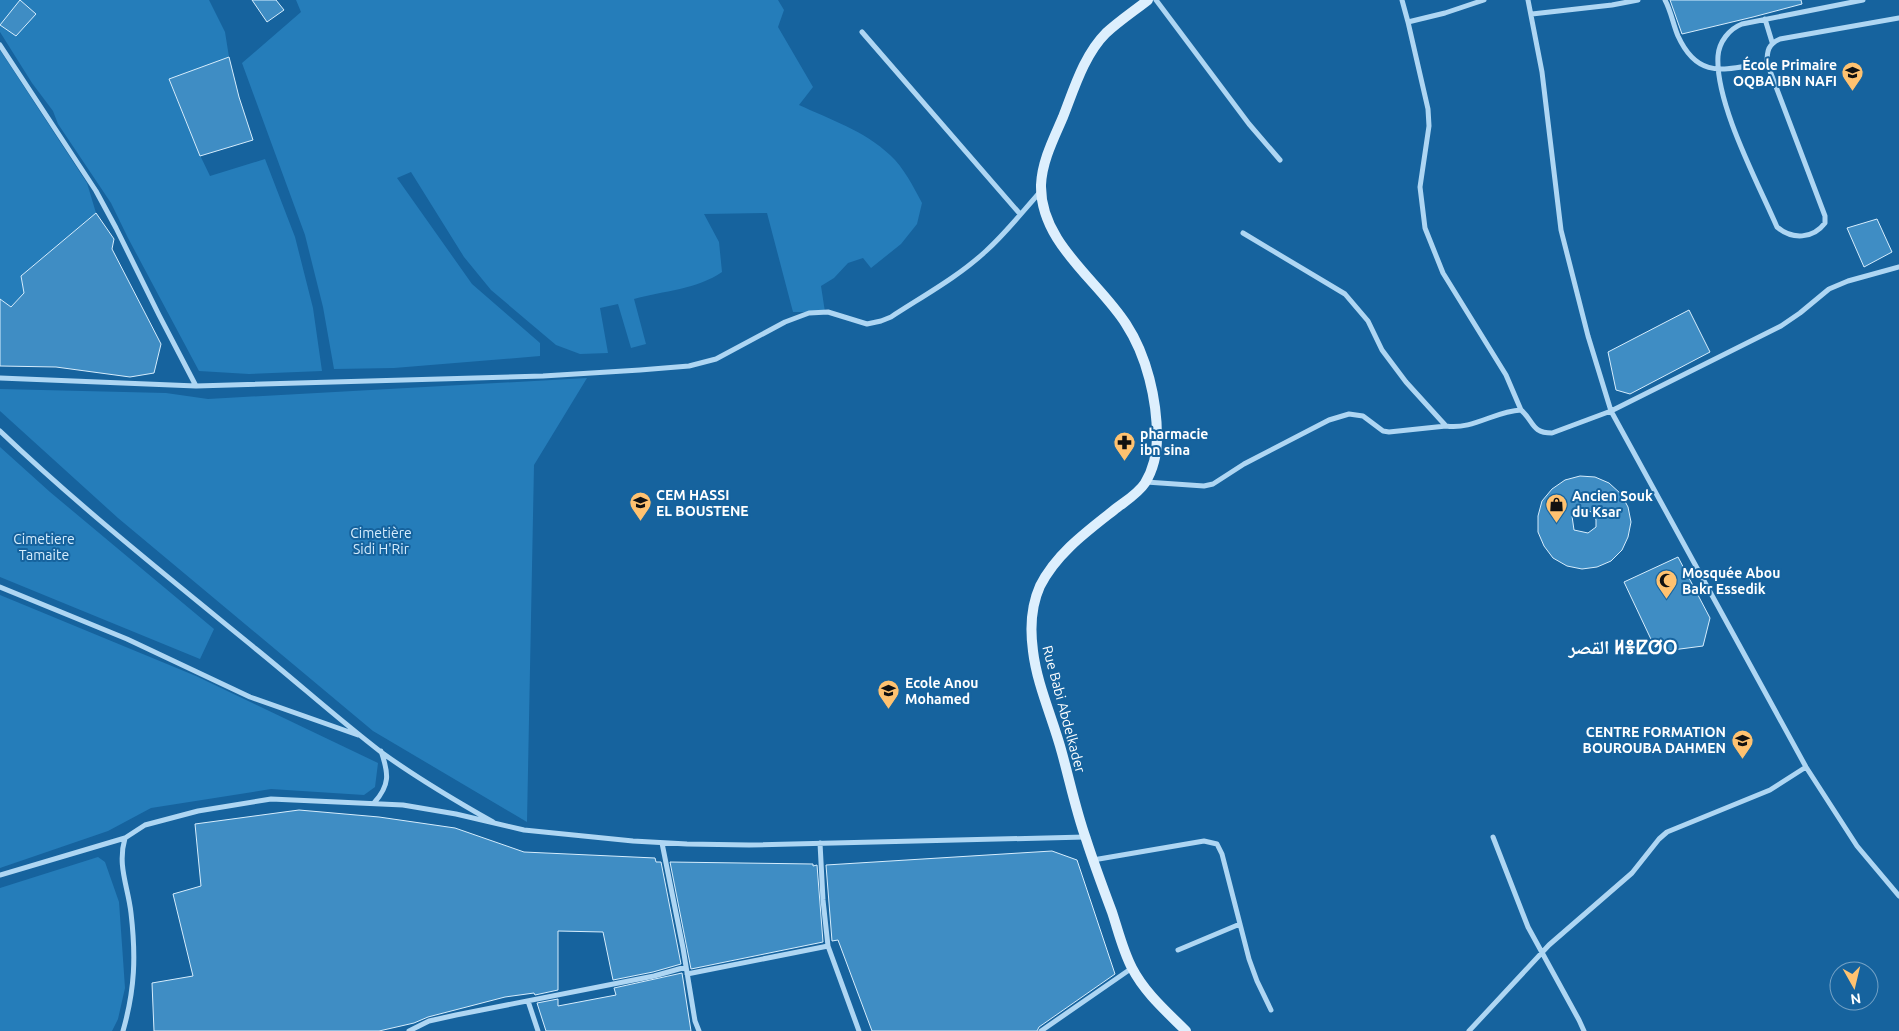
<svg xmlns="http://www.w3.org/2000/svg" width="1899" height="1031" viewBox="0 0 1899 1031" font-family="Ubuntu,'Noto Naskh Arabic','Noto Sans Tifinagh',sans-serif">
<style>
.green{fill:#257dba}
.building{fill:#3f8dc4;stroke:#d6edfd;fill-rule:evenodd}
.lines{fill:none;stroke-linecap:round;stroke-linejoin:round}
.street{stroke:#aed6f3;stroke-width:5}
.secondary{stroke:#ddeffd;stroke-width:10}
.labels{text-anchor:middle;stroke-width:4;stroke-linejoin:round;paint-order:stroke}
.poi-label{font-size:14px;font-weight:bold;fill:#fff;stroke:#16639e;text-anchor:start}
.park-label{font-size:14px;fill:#d6edfd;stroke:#16639e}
.street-label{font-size:14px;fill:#fff;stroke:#16639e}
.district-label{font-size:19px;font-weight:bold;fill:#fff;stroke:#16639e}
</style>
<rect width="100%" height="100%" fill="#16639e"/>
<path class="green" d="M0,0H209L225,32L229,57L169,80L198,151L210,176L265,159L295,237L313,308L322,371L249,374L199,371L128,238L111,203L58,124L53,111L32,83L0,32Z
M296,0H778L784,10L778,27L813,87L799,105C829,119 865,131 890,155C904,168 913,186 922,203L917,224L901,244L871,268L863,258L848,263L834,278L821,286L825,312H793L767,213L704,214L719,242L722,272C698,289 663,291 634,299L646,344L631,348L618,304L600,308L608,353L580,354L556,345L491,290L464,257L411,172L397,178L472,284L540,343V356L394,368L334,369L323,307L305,235L242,63L301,12Z
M0,50L87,183L96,213L21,276L24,293L11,307L0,299Z
M587,378L534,465L527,822L373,731L118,518L0,411V389L166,393L208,399Z
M0,447L50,492L214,629L200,659L0,577Z
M0,595L196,676L378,763L375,787L364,795L271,789L151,808L108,831L0,868Z
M98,857L105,862L119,902L123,959L125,988L118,1019L112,1031H0V888Z"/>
<path class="building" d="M20,0L36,14L16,36L0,25Z
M252,0H276L284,10L267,22Z
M1670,0H1801L1802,4L1753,17L1682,34Z
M229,57L239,97L253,140L200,156L169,79Z
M96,213L114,239L112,249L161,344L154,373L130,377L56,367L0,366V299L11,307L24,293L21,276Z
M1877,219L1892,252L1864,267L1847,228Z
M1689,310L1710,352L1630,394L1616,390L1608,352Z
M1580,476L1595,477L1609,483L1621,494L1628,507L1631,522L1628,537L1622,550L1611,561L1597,567L1582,569L1567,566L1553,558L1544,546L1538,532V516L1542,501L1552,489L1565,480ZM1584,509L1594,513L1596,520V527L1588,533L1574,530L1572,516Z
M1678,557L1710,618L1703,646L1657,652L1624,582Z
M299,810L379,817L455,828L524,852L655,858L656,862H661L681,964L653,972L613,980L603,932L558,931V990L535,995L534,993L505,997L428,1017L414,1023L379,1031H154L152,983L193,976L173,894L201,886L195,824Z
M1052,851L1077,860L1115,974L1039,1027L1037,1031H872L838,940L832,941L826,865Z
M670,862L813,864V866L817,865L823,942L691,969Z
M682,973L691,1031H546L537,1003L558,999V1006L616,995L614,988Z"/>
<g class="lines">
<path class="street" d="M1156,0L1249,124L1280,160
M1402,0L1408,22L1428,109L1429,126L1420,187L1425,228L1443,273L1506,375L1521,410
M1528,0L1542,72L1561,230L1588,336L1611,411L1806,767L1857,846L1899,896
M1665,0C1671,11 1673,24 1678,36C1699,82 1727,68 1767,63
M1863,0L1742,24C1729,29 1719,42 1718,56C1715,103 1758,183 1777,227C1792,240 1813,239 1825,223V216L1767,63C1767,51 1768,44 1780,39L1899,18
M1532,14L1612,5L1638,0
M1765,19L1772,42
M1408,22L1445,13L1484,0
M862,32L1020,214
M0,45L96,191L116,228L159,315L196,386
M1243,233L1345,294L1368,321L1382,350L1406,382L1446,426C1473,430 1495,411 1521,410C1534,421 1531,433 1552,433L1611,411L1781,326L1800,313L1829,289L1848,281L1899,267
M0,378L196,386L543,376L640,370L689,366L716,359L785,322L809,313L828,312L867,324L881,321L891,317C923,296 958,277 986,251C1006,233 1023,211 1041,191
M0,431C81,508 169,578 256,649C298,683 338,719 381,752C417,778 454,800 493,822
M1146,482L1204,486L1213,484L1244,464L1329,420L1349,414L1363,416L1383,431L1389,432L1446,426
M0,587L127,639L250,697L358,735
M374,803C390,785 389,774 381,751
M1493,837L1528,927L1579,1020L1584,1031
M662,843L683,948L695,1021L699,1031
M1093,860L1204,841L1217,844L1222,854L1249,959L1257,981L1271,1010
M0,875L125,838
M828,946L859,1031
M1178,950L1240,924
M687,974L828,946L823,900L820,843
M528,1001L538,1031
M123,1031C135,989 136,956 131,913C128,886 117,866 125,838L145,825L198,811L271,799L403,805L456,814L524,830L633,841L687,844L749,845L1085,837
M409,1031L429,1021L456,1015L654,976L686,967
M1041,1031L1132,968
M1469,1031L1549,945L1632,873L1659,839L1667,832L1770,790L1806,767"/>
<path class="secondary" d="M1148,0C1134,11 1119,21 1106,33C1084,55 1074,89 1063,117C1054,138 1042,161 1041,185C1040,243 1098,280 1126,324C1147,356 1157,400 1157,437C1157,453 1153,470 1145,483C1138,494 1124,502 1114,510C1086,532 1056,554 1040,586C1031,606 1030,629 1033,651C1037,685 1053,719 1062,753C1070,782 1076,811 1086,839C1094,864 1103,888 1112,912C1118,930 1123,951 1132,968C1145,993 1166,1011 1186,1031"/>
</g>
<defs>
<symbol id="school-pin" viewBox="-11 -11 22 30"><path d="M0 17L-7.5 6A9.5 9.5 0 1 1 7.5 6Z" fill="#ffc270" stroke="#16639e"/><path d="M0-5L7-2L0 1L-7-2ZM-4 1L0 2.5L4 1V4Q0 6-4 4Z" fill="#111"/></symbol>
<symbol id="pharmacy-pin" viewBox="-11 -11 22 30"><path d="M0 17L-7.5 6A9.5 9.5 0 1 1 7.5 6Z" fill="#ffc270" stroke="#16639e"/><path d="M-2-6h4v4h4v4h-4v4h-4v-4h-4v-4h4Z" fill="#111"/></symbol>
<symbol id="shop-pin" viewBox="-11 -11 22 30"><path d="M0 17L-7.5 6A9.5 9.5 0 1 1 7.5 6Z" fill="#ffc270" stroke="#16639e"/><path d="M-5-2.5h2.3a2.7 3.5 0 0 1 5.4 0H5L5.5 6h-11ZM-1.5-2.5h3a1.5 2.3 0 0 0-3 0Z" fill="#111"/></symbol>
<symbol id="mosque-pin" viewBox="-11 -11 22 30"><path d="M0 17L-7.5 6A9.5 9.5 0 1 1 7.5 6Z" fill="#ffc270" stroke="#16639e"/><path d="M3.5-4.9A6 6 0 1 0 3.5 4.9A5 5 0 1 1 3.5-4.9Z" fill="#111"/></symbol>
<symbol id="university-pin" viewBox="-11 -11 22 30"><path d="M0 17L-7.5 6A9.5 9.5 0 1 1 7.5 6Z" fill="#ffc270" stroke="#16639e"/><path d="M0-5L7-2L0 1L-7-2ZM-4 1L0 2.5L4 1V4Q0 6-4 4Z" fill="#111"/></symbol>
</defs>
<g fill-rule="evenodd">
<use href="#school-pin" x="1840" y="60" width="25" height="34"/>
<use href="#pharmacy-pin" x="1112" y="430" width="25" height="34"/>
<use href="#school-pin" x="628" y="490" width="25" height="34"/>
<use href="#shop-pin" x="1544" y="492" width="25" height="34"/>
<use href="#mosque-pin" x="1654" y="568" width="25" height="34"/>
<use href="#school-pin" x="876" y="678" width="25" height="34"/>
<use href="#university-pin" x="1730" y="728" width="25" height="34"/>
</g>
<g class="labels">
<g class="poi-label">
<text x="1837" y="70" text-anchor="end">École Primaire<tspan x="1837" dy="16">OQBA IBN NAFI</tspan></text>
<text x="1140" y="439">pharmacie<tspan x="1140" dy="16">ibn sina</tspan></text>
<text x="656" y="500">CEM HASSI<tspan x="656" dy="16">EL BOUSTENE</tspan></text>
<text x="1572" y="501">Ancien Souk<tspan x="1572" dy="16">du Ksar</tspan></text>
<text x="1682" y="578">Mosquée Abou<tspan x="1682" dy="16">Bakr Essedik</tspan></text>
<text x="905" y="688">Ecole Anou<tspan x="905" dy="16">Mohamed</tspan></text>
<text x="1726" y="737" text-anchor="end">CENTRE FORMATION<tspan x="1726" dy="16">BOUROUBA DAHMEN</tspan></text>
</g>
<g class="park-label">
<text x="381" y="538">Cimetière<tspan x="381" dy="16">Sidi H'Rir</tspan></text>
<text x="44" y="544">Cimetiere<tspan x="44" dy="16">Tamaite</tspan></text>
</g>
<g class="street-label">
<text transform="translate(1064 709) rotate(75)" y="5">Rue Babi Abdelkader</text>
</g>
<g class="district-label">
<text x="1623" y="654">القصر ⵍⴻⵇⵚⵔ</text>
</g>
</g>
<g transform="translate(1854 986) rotate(172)"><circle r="24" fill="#16639e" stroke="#73a1c5"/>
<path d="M0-4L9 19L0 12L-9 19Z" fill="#ffc270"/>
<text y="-8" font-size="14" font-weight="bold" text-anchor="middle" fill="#ffffff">N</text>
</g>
</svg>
